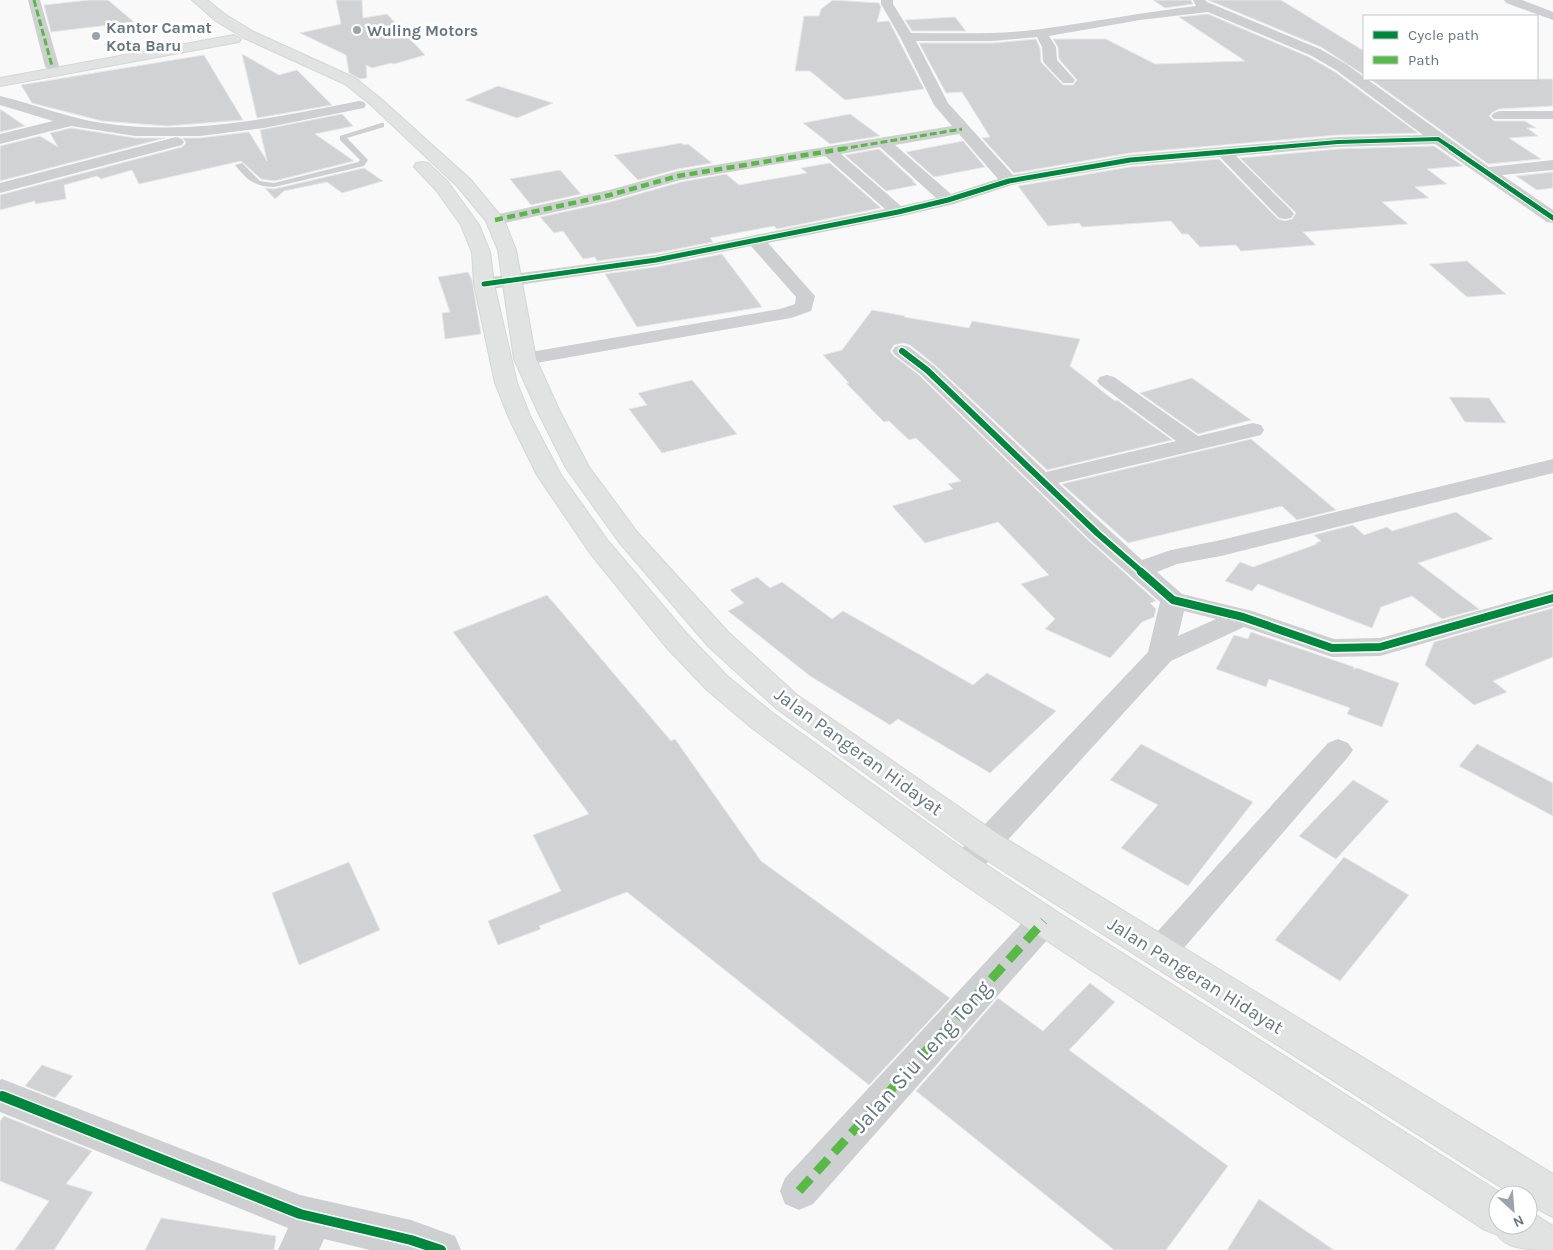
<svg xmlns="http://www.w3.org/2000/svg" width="1553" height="1250" viewBox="0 0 1553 1250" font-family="Karla,sans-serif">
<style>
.building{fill:#d0d2d3;stroke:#e8e8e8}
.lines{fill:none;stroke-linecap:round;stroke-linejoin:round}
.secondary-casing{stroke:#d5d6d7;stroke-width:2}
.trunk-casing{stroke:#d5d6d6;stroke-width:2}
.service{fill:#cecfd0;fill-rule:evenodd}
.minor{fill:#cecfd0;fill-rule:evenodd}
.secondary{fill:#e1e2e2;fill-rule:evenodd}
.trunk{fill:#e1e2e2;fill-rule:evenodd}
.quiet-far2{stroke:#58b947;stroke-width:3;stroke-dasharray:7 3;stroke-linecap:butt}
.quiet-far1{stroke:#58b947;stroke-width:4.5;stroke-dasharray:8 4.5;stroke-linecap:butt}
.quiet{stroke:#58b947;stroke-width:9;stroke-dasharray:17 9;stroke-linecap:butt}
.cycleway-far4-casing{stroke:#fff;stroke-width:5.5}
.cycleway-far3-casing{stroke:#fff;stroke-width:7}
.cycleway-far2-casing{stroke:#fff;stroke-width:9}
.cycleway-far1-casing{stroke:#fff;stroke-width:11}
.cycleway-casing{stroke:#fff;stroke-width:13}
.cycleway-far4{stroke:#00873e;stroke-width:4}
.cycleway-far3{stroke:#00873e;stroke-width:5}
.cycleway-far2{stroke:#00873e;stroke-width:6}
.cycleway-far1{stroke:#00873e;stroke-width:8}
.cycleway{stroke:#00873e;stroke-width:10}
.poi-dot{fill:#99a4ac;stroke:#fff;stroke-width:2}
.labels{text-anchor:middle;stroke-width:5;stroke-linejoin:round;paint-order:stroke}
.far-poi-label{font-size:16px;font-weight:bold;fill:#657683;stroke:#fff;text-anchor:start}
.street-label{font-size:19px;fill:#657683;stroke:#fff}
.near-street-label{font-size:22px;fill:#657683;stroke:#fff}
</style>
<rect width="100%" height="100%" fill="#f9f9f9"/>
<path class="building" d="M89,0H108L134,22L51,32L44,5Z
M336,0H362L363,18L387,14L425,55L394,64L391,63L372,68L366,65L367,78L360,79L349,73L346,55L300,33L341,24Z
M833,0L879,3L881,7L877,22L889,21L924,89L845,100L810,71H795L804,16H819L821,9Z
M1153,0H1191L1193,4L1165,8Z
M1208,0H1281L1364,51V75L1321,47Z
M1208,14L1309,57L1335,72L1418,133L1338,135L1130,153L1014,173L982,138L990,137L962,92L946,93L919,43H993L1036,39L1040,48L1041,62L1063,85H1073L1077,80L1059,59L1058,47L1053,39H1106L1155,64L1245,61L1179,17Z
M955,17L966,31H912L905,20Z
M242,54L279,75L297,70L332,105L257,118Z
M204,55L243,120L167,126L102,121L32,103L21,85Z
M1370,79H1553V106L1499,109L1493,112L1489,116L1494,121H1525L1536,128H1527L1538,136L1509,138L1541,159L1488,164Z
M498,86L553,103L517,118L465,100Z
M0,109L25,126L0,132Z
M342,114L353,126L315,134L354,161L274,181L261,179L241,161L139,184L132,170L101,179L97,176L64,185L66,199L35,204V201L0,210V195L182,147L186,143L183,138H200L249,132L267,161L260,130Z
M850,114L880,136L830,144L803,123Z
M71,128L135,138H165L0,181V146L40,136L58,147L50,133Z
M963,141L985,167L934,177L906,152Z
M681,143L684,145L688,144L712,163L678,169L638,180L614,155Z
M1434,146L1463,166L1427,169L1447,184L1415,187L1429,198L1382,202L1408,224L1303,232L1316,245L1241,251L1236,245L1200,247L1188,234H1182L1171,221L1082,227L1079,223L1048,226L1018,186L1130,167L1219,159L1278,219L1285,221L1292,219L1296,213L1240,158L1338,149Z
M879,149L914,181H912L917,185L886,191L845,155Z
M830,163L881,208L777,229L774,226L710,238L713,242L656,253L597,261L595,257L583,259L563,231L554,233L540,217L610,202L681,182L726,174L739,185L807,173L801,168Z
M364,168L383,181L342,193L327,182L284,191L275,199L265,188L274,189Z
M560,170L581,194L531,205L510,179Z
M1553,172V188L1537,190L1516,176Z
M722,254L762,307L637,327L605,274L656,267Z
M1467,261L1506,294L1467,297L1429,264Z
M468,272L472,280L481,334L445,339L442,313L450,312L438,277Z
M872,310L905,316L904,317L969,328L972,321L1080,339L1070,366L1115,401L1117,400L1172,440L1047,470L935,365L910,345L903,343L894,345L890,351L894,356L919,375L1087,539L1156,601L1150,603L1156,609L1154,617L1142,622L1110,658L1045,629L1055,619L1021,584L1049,575L998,522L925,543L892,506L953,489L948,484L961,481L916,438L909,440L889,421L884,422L846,383H849L823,355L842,350Z
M1192,378L1251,420L1198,434L1140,393Z
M692,380L737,434L662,453L629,409L647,405L638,393Z
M1449,397L1489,398L1506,423L1465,422Z
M1251,439L1336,510L1297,520L1282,506L1128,543L1062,484Z
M1456,512L1493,539L1418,563L1479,609L1442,619L1412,596L1381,607L1372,628L1258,584L1252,591L1225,581L1240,562L1253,567L1317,544L1316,543L1321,541L1314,535L1353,525L1364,535L1387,527L1392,531Z
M757,577L770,588L782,582L832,619L843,611L973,685L987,673L1056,711L990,773L898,719L890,725L810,676L728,611L744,603L730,590Z
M547,595L671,741L675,739L761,861L950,998L869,1085L627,892L539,926L541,929L498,945L488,921L561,891L533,835L589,814L453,632Z
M1553,608V657L1493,681L1507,692L1474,705L1425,665L1434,642Z
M1251,632L1354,667L1353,669L1357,668L1399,683L1382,727L1347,714L1350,708L1269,679L1266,687L1216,669L1234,635L1248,639Z
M1141,744L1253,802L1188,886L1121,848L1158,805L1110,780Z
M1477,744L1553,783V816L1459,766Z
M1353,780L1389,801L1336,859L1299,836Z
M1344,857L1409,895L1340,981L1275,940Z
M349,862L380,930L299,965L272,893Z
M1090,983L1115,1002L1069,1050L1228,1166L1166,1250H1114L916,1091L998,998L1043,1031Z
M42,1065L73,1076L55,1098L25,1086Z
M4,1116L92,1151L66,1184L93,1192L54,1250H15L49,1201L0,1181V1121Z
M1259,1199L1334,1250H1227Z
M161,1218L276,1236L274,1250H145Z"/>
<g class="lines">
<defs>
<path id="secondary" d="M234,35L241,39L239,42L0,86V78Z"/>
<path id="trunk" d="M192,0H207L226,15L254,32L355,78L380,98L470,179L504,220L516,250L536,359L560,412L589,467L637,532L728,632L797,695L998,834L1553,1174V1217L1528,1204V1195H1513L974,852L777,709L708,646L619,542L566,468L538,412L514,359L498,250L486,221L458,187L370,104L345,84L244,38L216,21Z
M422,162L428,163L448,182L479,225L490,252L494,284L517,383L531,418L561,475L608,541L687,634L727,676L774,714L976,858L1056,911L1504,1195H1498V1225H1528V1210L1553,1226V1250C1535,1250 1506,1250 1498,1235L1483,1229L1032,931L952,876L752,728L707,690L667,648L590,553L537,475L509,418L495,383L474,284L472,252L461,225L436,190L414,167L416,163Z"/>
</defs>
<use href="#secondary" class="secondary-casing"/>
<use href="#trunk" class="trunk-casing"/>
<path class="service" d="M381,123H384V127L347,138L368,160L364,166L274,187C255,187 246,179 235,165L242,163L260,181L274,183L358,162L360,160L340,140V136Z"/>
<path class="minor" d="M28,0H40L59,66L57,69H47L45,66Z
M881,0H893V4L911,33C954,33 998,35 1041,29C1093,22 1144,12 1196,6L1193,0H1205L1207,2L1320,49L1346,64L1489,167L1553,160V170L1502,175L1553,210V223L1547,222L1435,144L1338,147L1236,156L1291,210L1294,214L1291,218L1285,219L1279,218L1220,157L1130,165L1012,185L954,204L898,217L768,243L815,296L811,311L791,318L525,365L518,363L515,359L518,355L525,353L780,309L795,304L796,297L751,246L656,265L484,290L477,288L475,284L477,280L484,278L656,255L885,209L825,156L681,180L610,200L495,225L489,224L486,220L489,216L609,190L678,171L952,126L934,105L900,37L881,4ZM1208,12L1310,55L1336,70L1423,135L1338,137L1130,155L1013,175L948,103L916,41H993L1037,37L1042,47L1043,61L1045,64L1063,83H1073L1075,80L1057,60L1056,47L1049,36L1140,20ZM959,134L998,179L951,194L895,145ZM880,147L936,198L901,206L841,154Z
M1504,0H1522L1553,12V20L1506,3Z
M0,96C35,104 67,118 102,123C189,136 274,118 359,101L364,102L366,105L364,108L264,128L200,136H135L71,126L0,144V134L53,121L0,105Z
M1499,111H1553V119H1494L1491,116L1494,113Z
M176,137L182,139L184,142L182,145L0,193V183Z
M902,345L909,347L934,366L1046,472L1176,441L1100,385L1097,381L1100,377L1107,375L1114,377L1198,436L1253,423L1261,425L1264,430L1261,435L1058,483L1142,560L1171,550L1221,540L1553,459V473L1221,556L1177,564L1157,572L1182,594L1252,611L1334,639L1380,638L1553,590V606L1380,656L1332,657L1244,627L1171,661L975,876L964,879L953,876L948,867L953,858L1148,652L1160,602L1088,538L920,374L895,355L892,351L895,347ZM1184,611L1216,619L1178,636Z
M1338,739L1348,743L1353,750L1348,757L1171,963L1159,967L1147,963L1142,953L1147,943L1328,743Z
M1044,908L1056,912L1060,921L1056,930L813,1204L799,1210L785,1204L780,1191L785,1178L1032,912Z
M2,1079L300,1195L411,1220L455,1236L461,1250H370L324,1239L319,1250H278L288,1228L0,1112V1080Z"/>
<use href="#secondary" class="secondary"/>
<use href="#trunk" class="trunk"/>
<path class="quiet-far2" d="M34,0L52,66
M841,149L962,129"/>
<path class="quiet-far1" d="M495,220L610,195L678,176L848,148"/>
<path class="quiet" d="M799,1191L1044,921"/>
<defs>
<path id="cycleway-far4" d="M1257,149L1338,142L1438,139L1453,149"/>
<path id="cycleway-far3" d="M1451,148L1553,218
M484,284L656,260L898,212L948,200L1009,181L1130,160L1271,148"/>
<path id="cycleway-far2" d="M902,351L927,370L1097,533L1143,573"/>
<path id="cycleway-far1" d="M1141,572L1173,600L1243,617L1332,648L1380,647L1553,598"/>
<path id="cycleway" d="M2,1096L300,1214L411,1240L441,1250"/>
</defs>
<use href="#cycleway-far4" class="cycleway-far4-casing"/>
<use href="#cycleway-far3" class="cycleway-far3-casing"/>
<use href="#cycleway-far2" class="cycleway-far2-casing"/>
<use href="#cycleway-far1" class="cycleway-far1-casing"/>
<use href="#cycleway" class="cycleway-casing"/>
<use href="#cycleway-far4" class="cycleway-far4"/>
<use href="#cycleway-far3" class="cycleway-far3"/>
<use href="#cycleway-far2" class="cycleway-far2"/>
<use href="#cycleway-far1" class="cycleway-far1"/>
<use href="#cycleway" class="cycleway"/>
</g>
<g class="poi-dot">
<circle cx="357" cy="30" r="5"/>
<circle cx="96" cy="36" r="5"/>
</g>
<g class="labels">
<g class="far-poi-label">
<text x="106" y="33">Kantor Camat<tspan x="106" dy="18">Kota Baru</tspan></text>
<text x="367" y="36">Wuling Motors</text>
</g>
<g class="street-label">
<text transform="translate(859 751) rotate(36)" y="7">Jalan Pangeran Hidayat</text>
<text transform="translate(1196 975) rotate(32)" y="7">Jalan Pangeran Hidayat</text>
</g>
<g class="near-street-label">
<text transform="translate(921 1056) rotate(-48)" y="8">Jalan Siu Leng Tong</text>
</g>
</g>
<rect x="1363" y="15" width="175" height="65" fill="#ffffff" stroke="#c1c8cd"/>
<rect x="1373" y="31" width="25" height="8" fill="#00873e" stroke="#c1c8cd"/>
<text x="1408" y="40" font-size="15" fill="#657683">Cycle path</text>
<rect x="1373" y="56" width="25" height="8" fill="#58b947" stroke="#c1c8cd"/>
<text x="1408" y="65" font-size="15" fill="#657683">Path</text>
<g transform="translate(1513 1210) rotate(154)"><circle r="24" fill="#ffffff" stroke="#c1c8cd"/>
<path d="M0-4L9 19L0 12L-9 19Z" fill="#99a4ac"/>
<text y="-8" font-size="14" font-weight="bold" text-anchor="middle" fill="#657683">N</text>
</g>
</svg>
